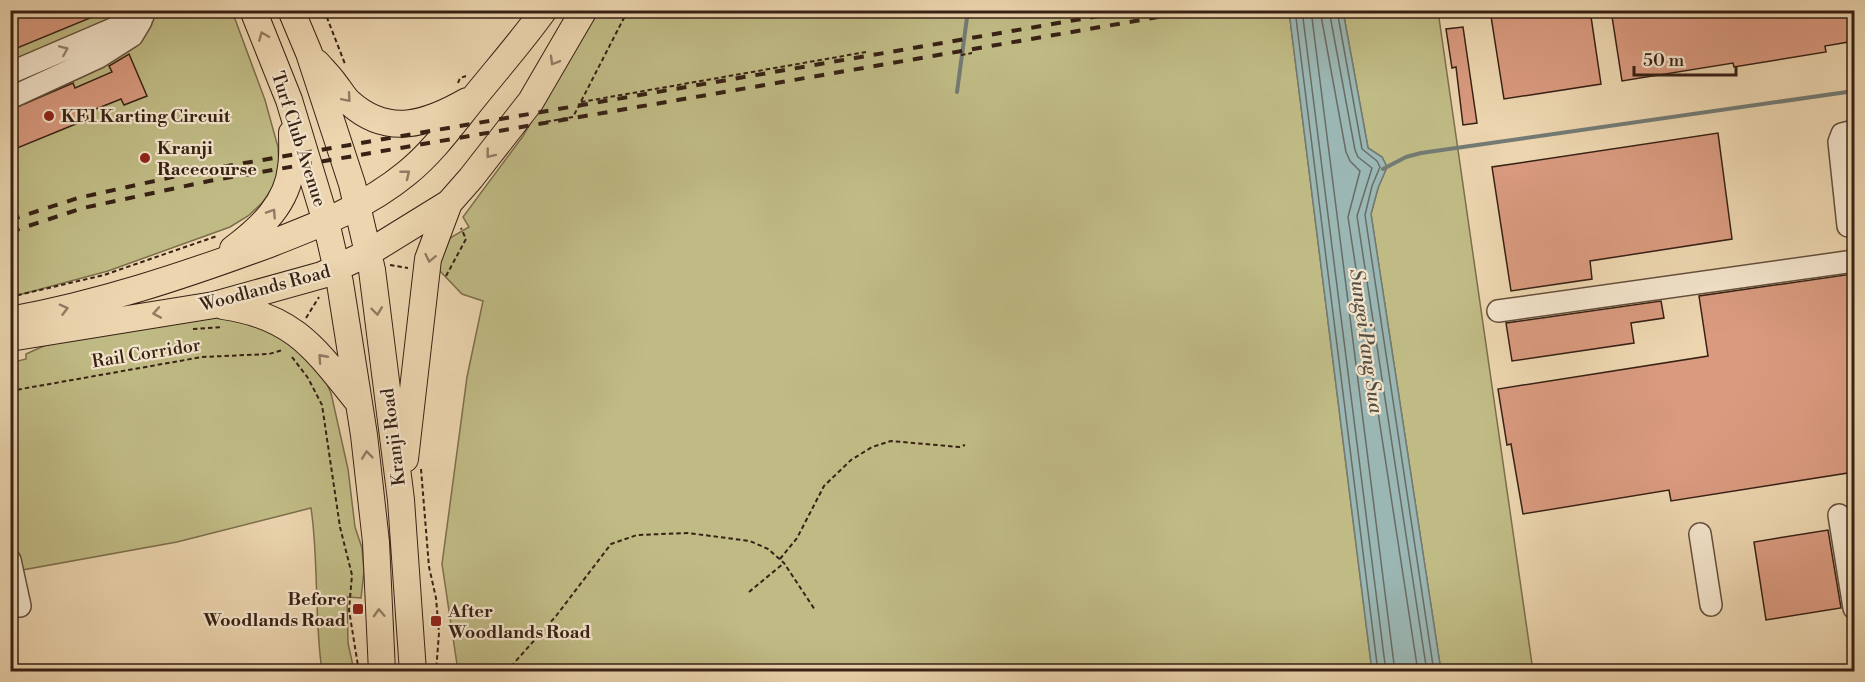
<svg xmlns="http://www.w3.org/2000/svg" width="1865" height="682" viewBox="0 0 1865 682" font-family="'Libre Bodoni',serif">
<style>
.green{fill:#c0bb85;stroke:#7c6e4c;stroke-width:1.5}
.water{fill:#9bb7b4;stroke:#737b74;stroke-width:1.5}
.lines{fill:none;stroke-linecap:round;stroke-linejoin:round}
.shore{stroke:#696c64;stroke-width:1.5}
.stream{stroke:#737b74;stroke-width:4}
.building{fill:#d99a7f;stroke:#372114;stroke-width:1.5}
.minor-casing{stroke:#644e3b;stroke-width:24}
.major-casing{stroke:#372114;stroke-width:28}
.path{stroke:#372114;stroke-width:2;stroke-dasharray:4.5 3;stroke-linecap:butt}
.minor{stroke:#f3e4cb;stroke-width:21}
.major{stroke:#ecd5af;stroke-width:26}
.rail{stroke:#372114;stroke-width:4;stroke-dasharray:10 10;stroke-linecap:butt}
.oneway{stroke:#927b62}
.oneway2{stroke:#958270}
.poi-dot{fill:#8f2418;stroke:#f3e4cb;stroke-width:2}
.labels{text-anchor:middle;stroke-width:4.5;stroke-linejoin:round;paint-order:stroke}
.poi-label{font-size:18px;font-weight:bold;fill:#372114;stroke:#f3e4cb;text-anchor:start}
.street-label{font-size:18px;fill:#372114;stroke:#f3e4cb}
.water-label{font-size:20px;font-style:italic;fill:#554e44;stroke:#f3e4cb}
</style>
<rect width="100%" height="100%" fill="#ecd5af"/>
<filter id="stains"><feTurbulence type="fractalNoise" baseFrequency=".00333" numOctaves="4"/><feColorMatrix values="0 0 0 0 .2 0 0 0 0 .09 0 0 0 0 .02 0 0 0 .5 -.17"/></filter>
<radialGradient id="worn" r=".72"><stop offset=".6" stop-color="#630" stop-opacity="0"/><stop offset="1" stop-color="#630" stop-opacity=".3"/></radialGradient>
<path class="green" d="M11,11H232L265,100L278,147L279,169L275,185L262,203L248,216L230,227L108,271L11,297Z
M599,11H1289L1372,671H458L442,564L467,377L483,301L462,294L438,269L450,238L469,227L463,217L523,136L563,68Z
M1343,11H1438L1533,671H1441L1371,214L1378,188L1387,167L1382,157L1368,148Z
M211,316L278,331L319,368L331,393L348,469L355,527L362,548L364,571L361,598L347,597L348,643L353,666L367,665L368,671H322C314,617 319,562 311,508L177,542L11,572L10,363L26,359V354L46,345Z"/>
<path class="water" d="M1289,11H1343L1368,148L1382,157L1387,167L1378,188L1371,214L1441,671H1372Z"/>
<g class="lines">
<path class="shore" d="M1295,10L1378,672
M1302,10L1386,672
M1311,10L1395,672
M1320,10L1346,152L1350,161L1360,171L1348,217L1418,672
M1329,10L1355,150L1358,157L1372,168L1357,216L1427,672
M1337,10L1362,149L1377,161L1380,167L1372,186L1365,215L1434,672"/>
<path class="stream" d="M957,92L968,10
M1383,169L1406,157L1421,153L1854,91"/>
</g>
<path class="building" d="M10,10H107V11L10,51Z
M1490,10H1590L1601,84L1504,99Z
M1611,10H1853L1854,41L1825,46L1826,52L1734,67L1733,63L1622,81Z
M1463,27L1477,123L1463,125L1456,67L1452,68L1446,29Z
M129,54L147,96L124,105L121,99L86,113L88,119L10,151V110L73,83L75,88L112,72L109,66Z
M1718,133L1732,239L1590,261L1592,279L1511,291L1492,167Z
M1852,274L1854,290V472L1671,501L1669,490L1523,514L1511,444L1507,445L1498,389L1708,356L1699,296Z
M1661,301L1664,318L1631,323L1634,343L1512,361L1506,323Z
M1828,530L1841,608L1766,620L1754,542Z"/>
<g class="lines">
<defs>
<path id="minor" d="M10,73L143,16
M10,98L99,57L132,36L141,21L144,10
M1848,226L1839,142L1842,134L1854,131
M1498,311L1854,261
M1839,515L1854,608
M1700,534L1711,605
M10,560L20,606"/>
<path id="major" d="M253,10L289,100L326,222L340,283L364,435L376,542L382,672
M291,10L309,53L352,184L372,270L401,500L413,672
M317,63C323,70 330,77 335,84C340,90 344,98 350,103C388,137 427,124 467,101
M233,249C260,229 288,203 291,167C293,156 292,144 292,133
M223,306C295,316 316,350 359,403
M10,320C98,304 183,276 267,245C316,226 366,207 407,173C433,152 452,125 473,99C497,69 522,41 544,10
M10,338L214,305L322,275L368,253L449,203L471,178L531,101L584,10
M405,459L428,259L449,203"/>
</defs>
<use href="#minor" class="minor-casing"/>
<use href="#major" class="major-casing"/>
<path class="path" d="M324,10L345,64
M961,55L972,53
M458,83L460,78L466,76
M581,102L866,52
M539,123L573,117L628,10
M390,265L408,268
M446,276L466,239L461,228
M10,297L104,275L217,236
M306,318L319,297
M193,329L223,327
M292,357L308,378L322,405L340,527L352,575L349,610L359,672
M10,391L202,357L269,354L283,350
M421,469L429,567L436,598L439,633L436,672
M780,559L797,538L824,486L851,460L872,447L891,441L959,447L965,445
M749,592L784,563
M506,672L556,616L611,544L637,535L688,533L750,541L768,549L784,563L815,610"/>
<use href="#minor" class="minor"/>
<use href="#major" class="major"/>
<path class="rail" d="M10,220L78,198L204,170L1134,10
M10,232L83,208L209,181L1199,10"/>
</g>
<defs><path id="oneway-chevron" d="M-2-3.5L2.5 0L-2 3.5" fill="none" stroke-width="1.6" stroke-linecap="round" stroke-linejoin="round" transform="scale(1.5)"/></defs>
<g class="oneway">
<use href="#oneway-chevron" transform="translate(263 36) rotate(-112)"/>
<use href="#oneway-chevron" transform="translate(554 61) rotate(120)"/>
<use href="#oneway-chevron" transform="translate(347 98) rotate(49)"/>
<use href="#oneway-chevron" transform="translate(490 154) rotate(128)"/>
<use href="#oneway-chevron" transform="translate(406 174) rotate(-39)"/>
<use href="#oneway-chevron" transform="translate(272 213) rotate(-57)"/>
<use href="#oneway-chevron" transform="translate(430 258) rotate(102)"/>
<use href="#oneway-chevron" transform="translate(64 309) rotate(-15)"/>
<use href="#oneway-chevron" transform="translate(377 311) rotate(83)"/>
<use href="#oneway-chevron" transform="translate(157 313) rotate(170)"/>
<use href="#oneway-chevron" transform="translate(322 358) rotate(-132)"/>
<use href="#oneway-chevron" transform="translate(367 455) rotate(-96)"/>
<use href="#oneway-chevron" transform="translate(379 613) rotate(-93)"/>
</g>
<use class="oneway2" href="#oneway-chevron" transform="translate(64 50) rotate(-23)"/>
<g class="poi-dot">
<circle cx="49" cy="116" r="6"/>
<circle cx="145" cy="158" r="6"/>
<rect x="352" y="603" width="12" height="12" rx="3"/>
<rect x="430" y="615" width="12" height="12" rx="3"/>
</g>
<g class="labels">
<g class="poi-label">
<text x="61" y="122">KF1 Karting Circuit</text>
<text x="157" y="154">Kranji<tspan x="157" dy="21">Racecourse</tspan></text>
<text x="346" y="605" text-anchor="end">Before<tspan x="346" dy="21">Woodlands Road</tspan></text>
<text x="448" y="617">After<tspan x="448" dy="21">Woodlands Road</tspan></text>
</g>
<g class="street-label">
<text transform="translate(299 139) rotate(72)" y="6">Turf Club Avenue</text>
<text transform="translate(265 288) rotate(-15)" y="6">Woodlands Road</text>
<text transform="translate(146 353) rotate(-9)" y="6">Rail Corridor</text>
<text transform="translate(393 437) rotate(-97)" y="6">Kranji Road</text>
</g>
<g class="water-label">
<text transform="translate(1367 341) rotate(82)" y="7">Sungei Pang Sua</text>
</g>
</g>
<rect width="1865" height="682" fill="none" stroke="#ecd5af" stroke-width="36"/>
<rect x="12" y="12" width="1841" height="658" fill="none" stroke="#372114" stroke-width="3"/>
<rect x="18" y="18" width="1829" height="646" fill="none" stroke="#372114" stroke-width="1.5"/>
<path d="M1634 66v9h102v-9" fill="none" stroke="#372114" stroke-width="3"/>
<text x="1643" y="66" font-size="18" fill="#372114" stroke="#f3e4cb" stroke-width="4.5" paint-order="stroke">50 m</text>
<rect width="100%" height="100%" filter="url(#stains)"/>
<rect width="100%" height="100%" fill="url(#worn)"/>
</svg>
